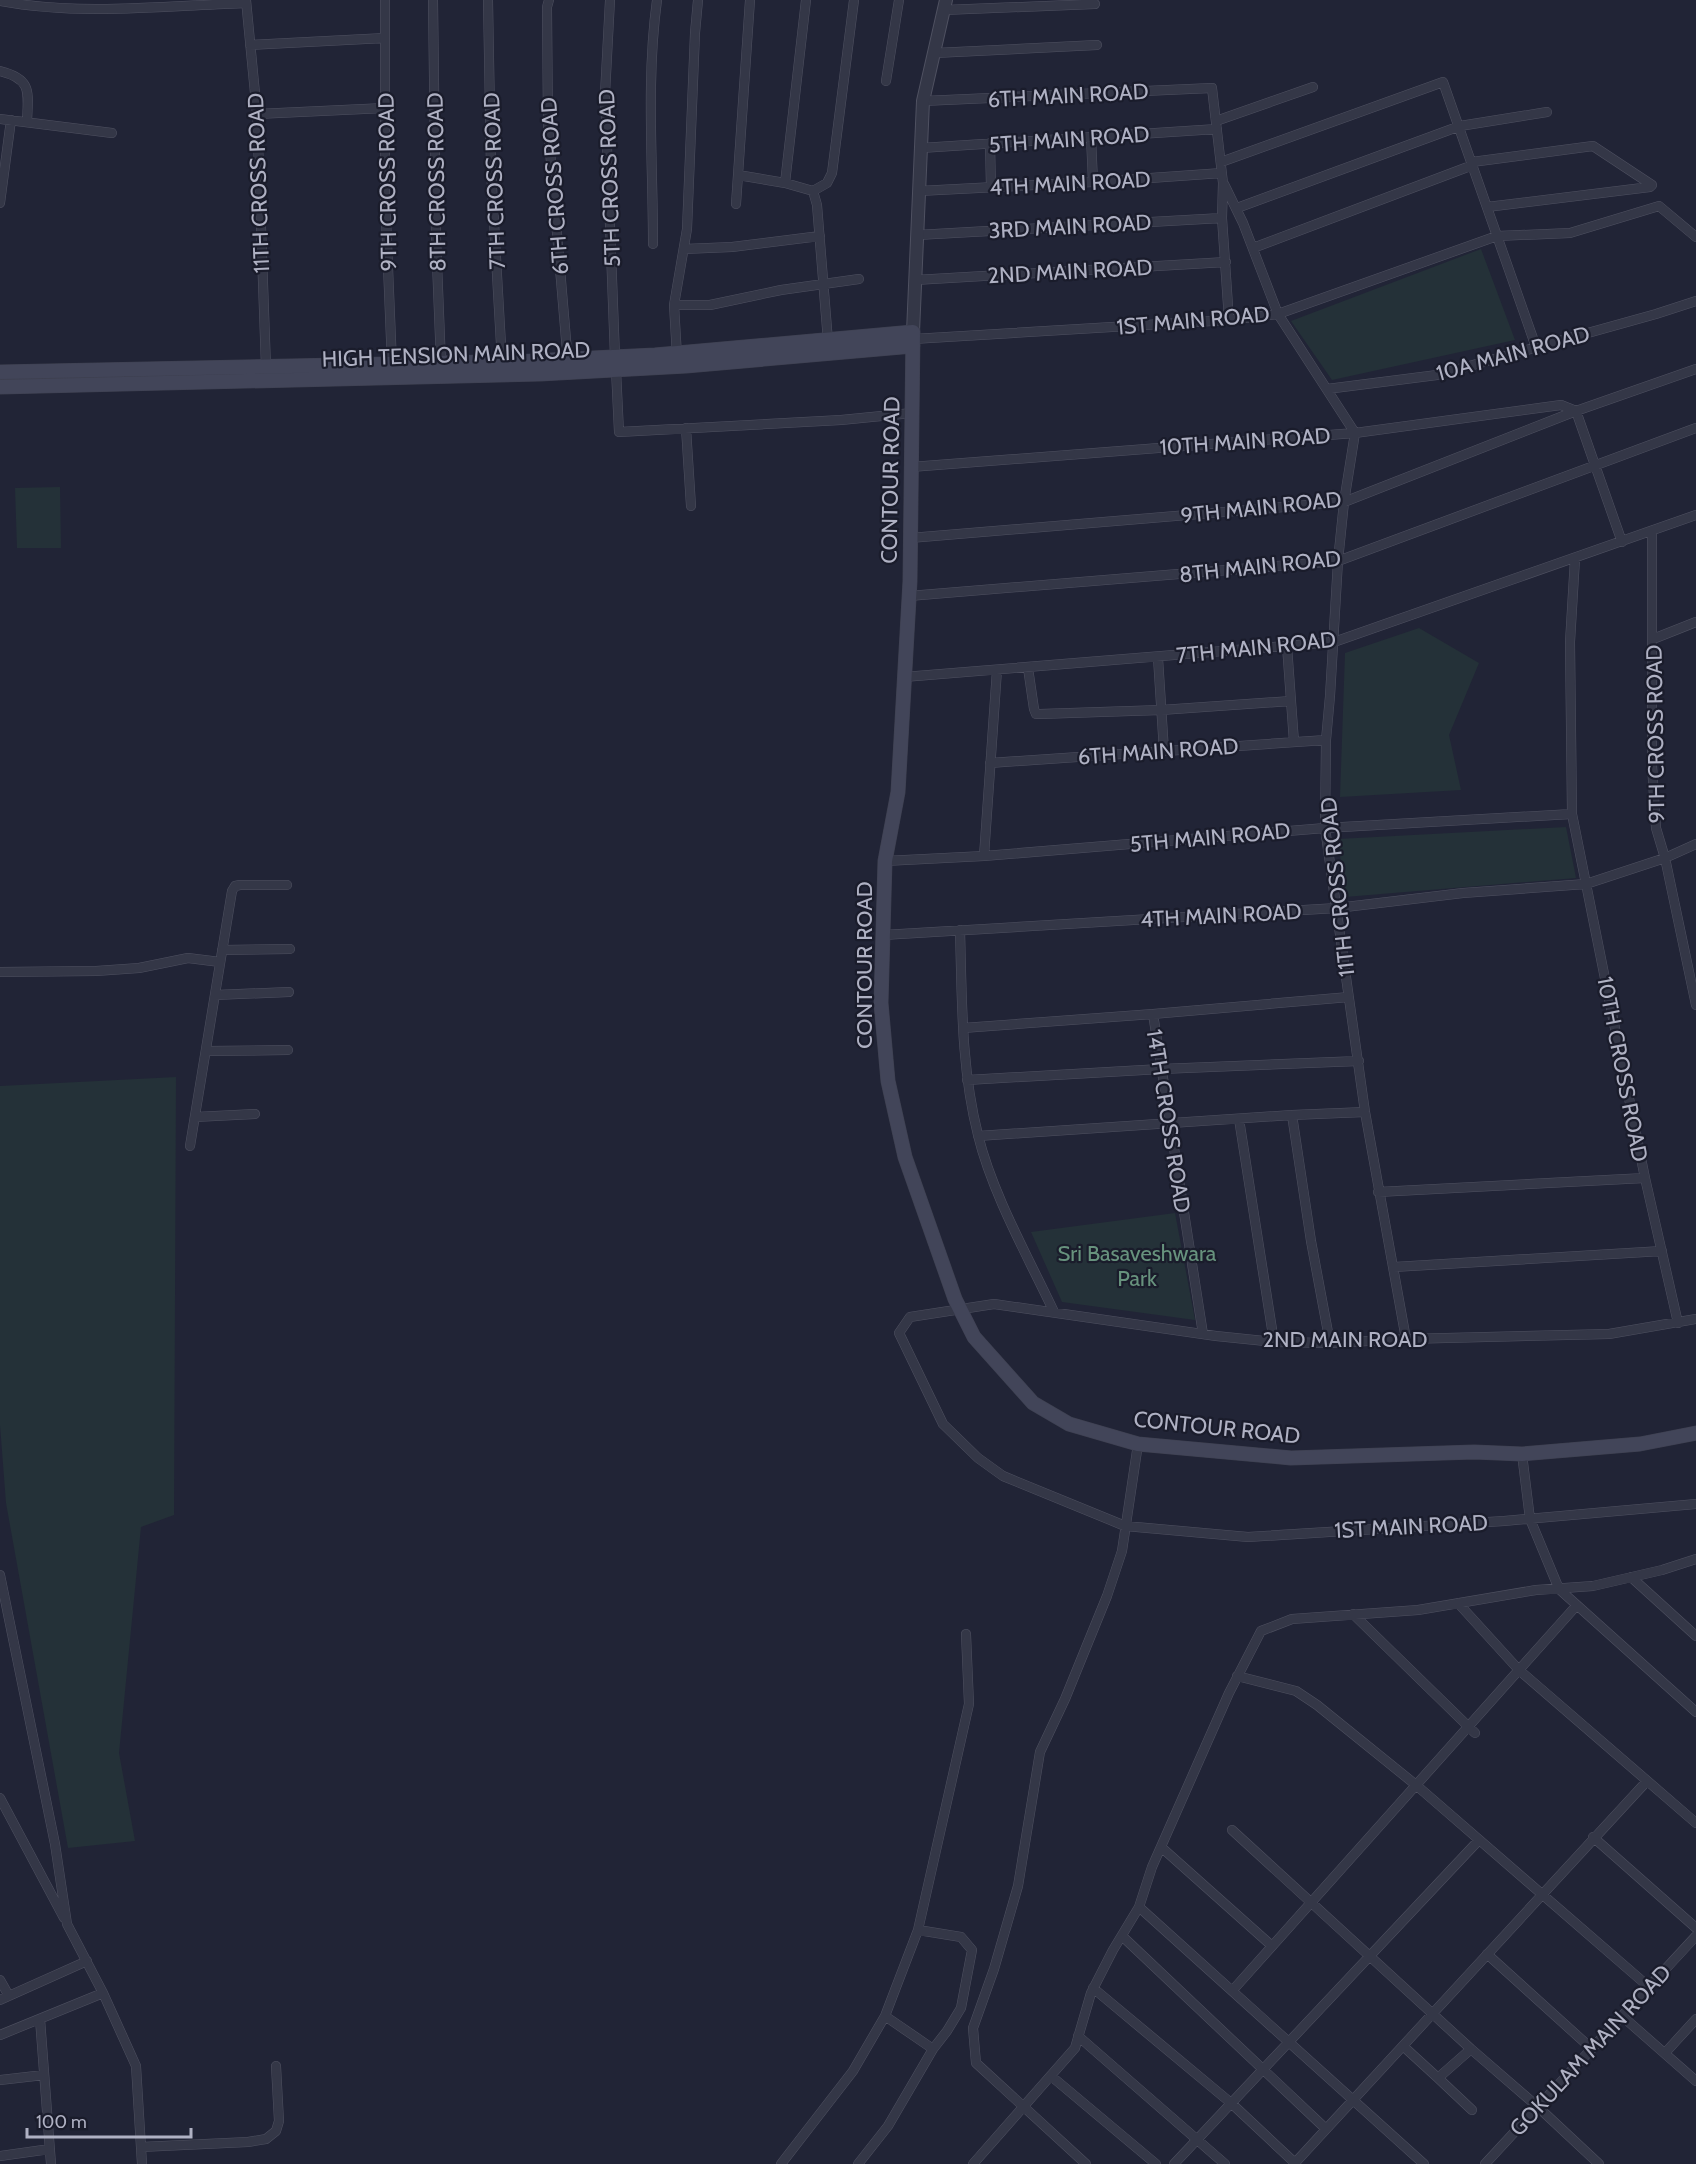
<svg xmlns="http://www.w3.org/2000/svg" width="1696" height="2164" viewBox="0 0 1696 2164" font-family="Cabin,sans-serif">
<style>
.green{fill:#243138}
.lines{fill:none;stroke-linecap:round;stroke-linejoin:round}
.minor-casing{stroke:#4f5161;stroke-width:10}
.tertiary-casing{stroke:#4f5161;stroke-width:14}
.secondary-casing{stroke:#3e4050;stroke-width:15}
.minor{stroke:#343747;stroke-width:9}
.tertiary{stroke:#343747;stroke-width:12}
.secondary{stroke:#424559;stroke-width:14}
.labels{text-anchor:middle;stroke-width:4.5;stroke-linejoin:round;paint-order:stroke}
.street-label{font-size:22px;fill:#afb1c3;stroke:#1a1c2b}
.park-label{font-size:22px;fill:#67927d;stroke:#1a1c2b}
</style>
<rect width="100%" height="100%" fill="#212436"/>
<path class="green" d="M1481,249L1515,340L1332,380L1291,321Z
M60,487L61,548H17L15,488Z
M1419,628L1479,663L1449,735L1461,790L1340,797L1345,653Z
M1566,827L1576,878L1345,897L1338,839Z
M176,1077L174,1515L141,1527L119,1753L135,1841L68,1848L6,1503L0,1425V1086Z
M1175,1213L1195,1320L1062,1302L1031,1232Z"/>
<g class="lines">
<defs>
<path id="minor" d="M246,0L257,114L266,367
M385,0V194L392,364
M433,0L436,238L441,363
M488,0L491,170L502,362
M549,0L547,7L548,127L568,363
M610,0L605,94L615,357
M0,1C80,16 165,6 246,3
M944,10L1095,4
M250,45L385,38
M935,53L1097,45
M0,71C33,79 28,93 27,122
M886,81L899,0
M923,101L1212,88L1223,183L1222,218L1229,320
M257,114L385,108
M0,119L112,133
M1216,121L1313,87
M1091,137L1093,182
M990,143L991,188
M921,148L1217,129
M1221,162L1443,82L1536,347
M1472,162L1593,146L1652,185L1650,187L1487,207
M738,175L785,183L813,191L817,205L828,341
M785,183L806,0
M1224,184L1243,223L1278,314L1355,433
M813,191L827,183L832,173L854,0
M919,191L1093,182L1222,173
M0,203L11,120
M736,204L750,0
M1237,208L1460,126L1547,112
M917,235L1222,218
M653,244C653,163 646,80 657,0
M1253,248L1473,165
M684,249L732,247L820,236
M915,280L1226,262
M674,305H710L781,290L859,279
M913,339L1229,320L1278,314L1497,236L1570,233L1659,206L1696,237
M677,356L674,305L687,229L695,33L698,0
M616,370L619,432L841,420L912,413
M1327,389L1437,375L1656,314L1696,301
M686,428L691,506
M1355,433L1344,502L1338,561L1330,696L1326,740L1325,828L1365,1112L1406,1339
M911,467L1355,433L1561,405L1576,411L1622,542
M1652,531V765L1656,828L1665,858L1696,1005
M910,538L1344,502L1576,411L1696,369
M1575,559L1570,642L1572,814L1645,1178L1678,1323
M909,596L1338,561L1696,428
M1653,639L1696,622
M1287,646L1294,742
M1158,658L1164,751
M1028,668L1034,709L1036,714H1040L1161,710L1291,701
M904,677L1334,642L1696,515
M990,763L1326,740
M984,856L997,670
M885,861L984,856L1325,828L1572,814
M960,930C962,999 961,1068 978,1135C992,1193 1028,1257 1054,1312
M883,935L1337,908L1463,893L1586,884L1665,858L1696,844
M222,950L290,949
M0,972L96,971L139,968L188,958L220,962
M215,995L289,992
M1153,1014L1203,1334
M963,1028L1153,1014L1349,997
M206,1051L288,1050
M967,1080L1161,1069L1359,1061
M1292,1115L1311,1241L1330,1343
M195,1117L255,1114
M1239,1119L1274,1342
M978,1136L1292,1115L1365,1112
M190,1146L232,891L235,886L240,885H287
M1378,1192L1645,1178
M1394,1267L1662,1251
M1696,1319L1609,1334L1406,1339L1330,1343L1274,1342L1216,1336L994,1304L910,1317L899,1333L943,1424L978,1458L1003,1476L1125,1526L1248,1537L1504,1521L1696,1504
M1522,1454L1530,1519L1559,1589L1696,1712
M0,1575L55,1844L67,1924L103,1993L136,2066L142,2164
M1631,1577L1696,1636
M1458,1603L1519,1670L1696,1823
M1353,1614L1475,1733
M1237,1676L1296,1691L1317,1705L1416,1785L1649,1987
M0,1798L64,1918
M1232,1830L1471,2049
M1593,1837L1696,1928
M1161,1847L1272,1946
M1139,1907L1424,2164
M1122,1936L1326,2129
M1487,1954L1592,2049
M0,1980L9,1996
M1093,1988L1231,2103L1295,2163
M1232,1991L1577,1605
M0,2000L87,1961
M885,2016L933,2049
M1622,2016L1696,2081
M40,2019L51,2164
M0,2035L103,1993
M1078,2036L1225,2164
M1403,2046L1438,2078
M1665,2053L1696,2019
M1051,2076L1156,2164
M0,2080L44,2075
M1472,2110L1438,2078L1471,2049L1538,2107L1599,2164
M141,2147L248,2142L266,2139L276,2131L279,2121L276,2066
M0,2156L50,2149
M781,2164L853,2071L885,2016L918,1930L969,1704L966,1634
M858,2164L888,2126L933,2049L947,2031L961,2008L972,1950L961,1937L918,1930
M973,2164L1075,2048L1091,1993L1113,1950L1139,1907L1152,1867L1229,1693L1261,1631L1292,1619L1418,1610L1536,1590L1593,1586L1662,1570L1696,1559
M1086,2164L976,2063L973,2028L994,1969L1018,1886L1040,1752L1065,1699L1107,1596L1122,1551L1138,1444
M1174,2164L1479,1840
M1294,2164L1647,1781
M1485,2164L1696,1936"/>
<path id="tertiary" d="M913,332L923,101L946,0"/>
<path id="secondary" d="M0,372L530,361L655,355L913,332L910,581L898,792L885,861L881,1003L888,1081L905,1157L955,1299L974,1337L1033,1403L1069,1424L1138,1444L1291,1458L1474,1452L1522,1454L1640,1444L1696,1433
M0,387L540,374L686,366L913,346"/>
</defs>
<use href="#minor" class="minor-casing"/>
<use href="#tertiary" class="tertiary-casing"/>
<use href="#secondary" class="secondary-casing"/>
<use href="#minor" class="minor"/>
<use href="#tertiary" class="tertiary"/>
<use href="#secondary" class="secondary"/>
</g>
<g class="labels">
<g class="street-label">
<text transform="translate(1068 95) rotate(-3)" y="8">6TH MAIN ROAD</text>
<text transform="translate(1069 139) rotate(-4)" y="8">5TH MAIN ROAD</text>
<text transform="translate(609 178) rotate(-92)" y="8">5TH CROSS ROAD</text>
<text transform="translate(494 181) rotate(-92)" y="8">7TH CROSS ROAD</text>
<text transform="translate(387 182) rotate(-91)" y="8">9TH CROSS ROAD</text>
<text transform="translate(436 182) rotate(-91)" y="8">8TH CROSS ROAD</text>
<text transform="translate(258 183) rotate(-92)" y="8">11TH CROSS ROAD</text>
<text transform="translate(1070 183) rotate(-3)" y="8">4TH MAIN ROAD</text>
<text transform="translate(554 186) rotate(-94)" y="8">6TH CROSS ROAD</text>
<text transform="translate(1070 226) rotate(-3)" y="8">3RD MAIN ROAD</text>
<text transform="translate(1070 271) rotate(-3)" y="8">2ND MAIN ROAD</text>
<text transform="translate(1193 320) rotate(-5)" y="8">1ST MAIN ROAD</text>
<text transform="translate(1513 353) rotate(-15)" y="8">10A MAIN ROAD</text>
<text transform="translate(456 354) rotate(-2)" y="8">HIGH TENSION MAIN ROAD</text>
<text transform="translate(1245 441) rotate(-4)" y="8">10TH MAIN ROAD</text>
<text transform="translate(890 480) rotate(-89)" y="8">CONTOUR ROAD</text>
<text transform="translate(1261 507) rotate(-6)" y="8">9TH MAIN ROAD</text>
<text transform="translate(1260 566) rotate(-6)" y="8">8TH MAIN ROAD</text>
<text transform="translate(1256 647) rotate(-6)" y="8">7TH MAIN ROAD</text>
<text transform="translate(1655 734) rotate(-91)" y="8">9TH CROSS ROAD</text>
<text transform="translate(1158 751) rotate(-4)" y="8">6TH MAIN ROAD</text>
<text transform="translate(1210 837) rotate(-5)" y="8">5TH MAIN ROAD</text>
<text transform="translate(1337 887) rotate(-96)" y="8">11TH CROSS ROAD</text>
<text transform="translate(1221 915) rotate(-3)" y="8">4TH MAIN ROAD</text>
<text transform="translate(864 965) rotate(-90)" y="8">CONTOUR ROAD</text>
<text transform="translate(1623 1069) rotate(79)" y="8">10TH CROSS ROAD</text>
<text transform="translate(1169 1121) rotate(81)" y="8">14TH CROSS ROAD</text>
<text x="1345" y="1347">2ND MAIN ROAD</text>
<text transform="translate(1217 1427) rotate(6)" y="8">CONTOUR ROAD</text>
<text transform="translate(1411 1526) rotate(-3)" y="8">1ST MAIN ROAD</text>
<text transform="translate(1590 2050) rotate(-47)" y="8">GOKULAM MAIN ROAD</text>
</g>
<g class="park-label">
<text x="1137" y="1261">Sri Basaveshwara<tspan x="1137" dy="25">Park</tspan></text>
</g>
</g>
<path d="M27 2128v9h164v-9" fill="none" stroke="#afb1c3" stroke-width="3"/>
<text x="36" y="2128" font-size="18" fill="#afb1c3" stroke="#1a1c2b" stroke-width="4.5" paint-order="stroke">100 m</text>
</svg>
